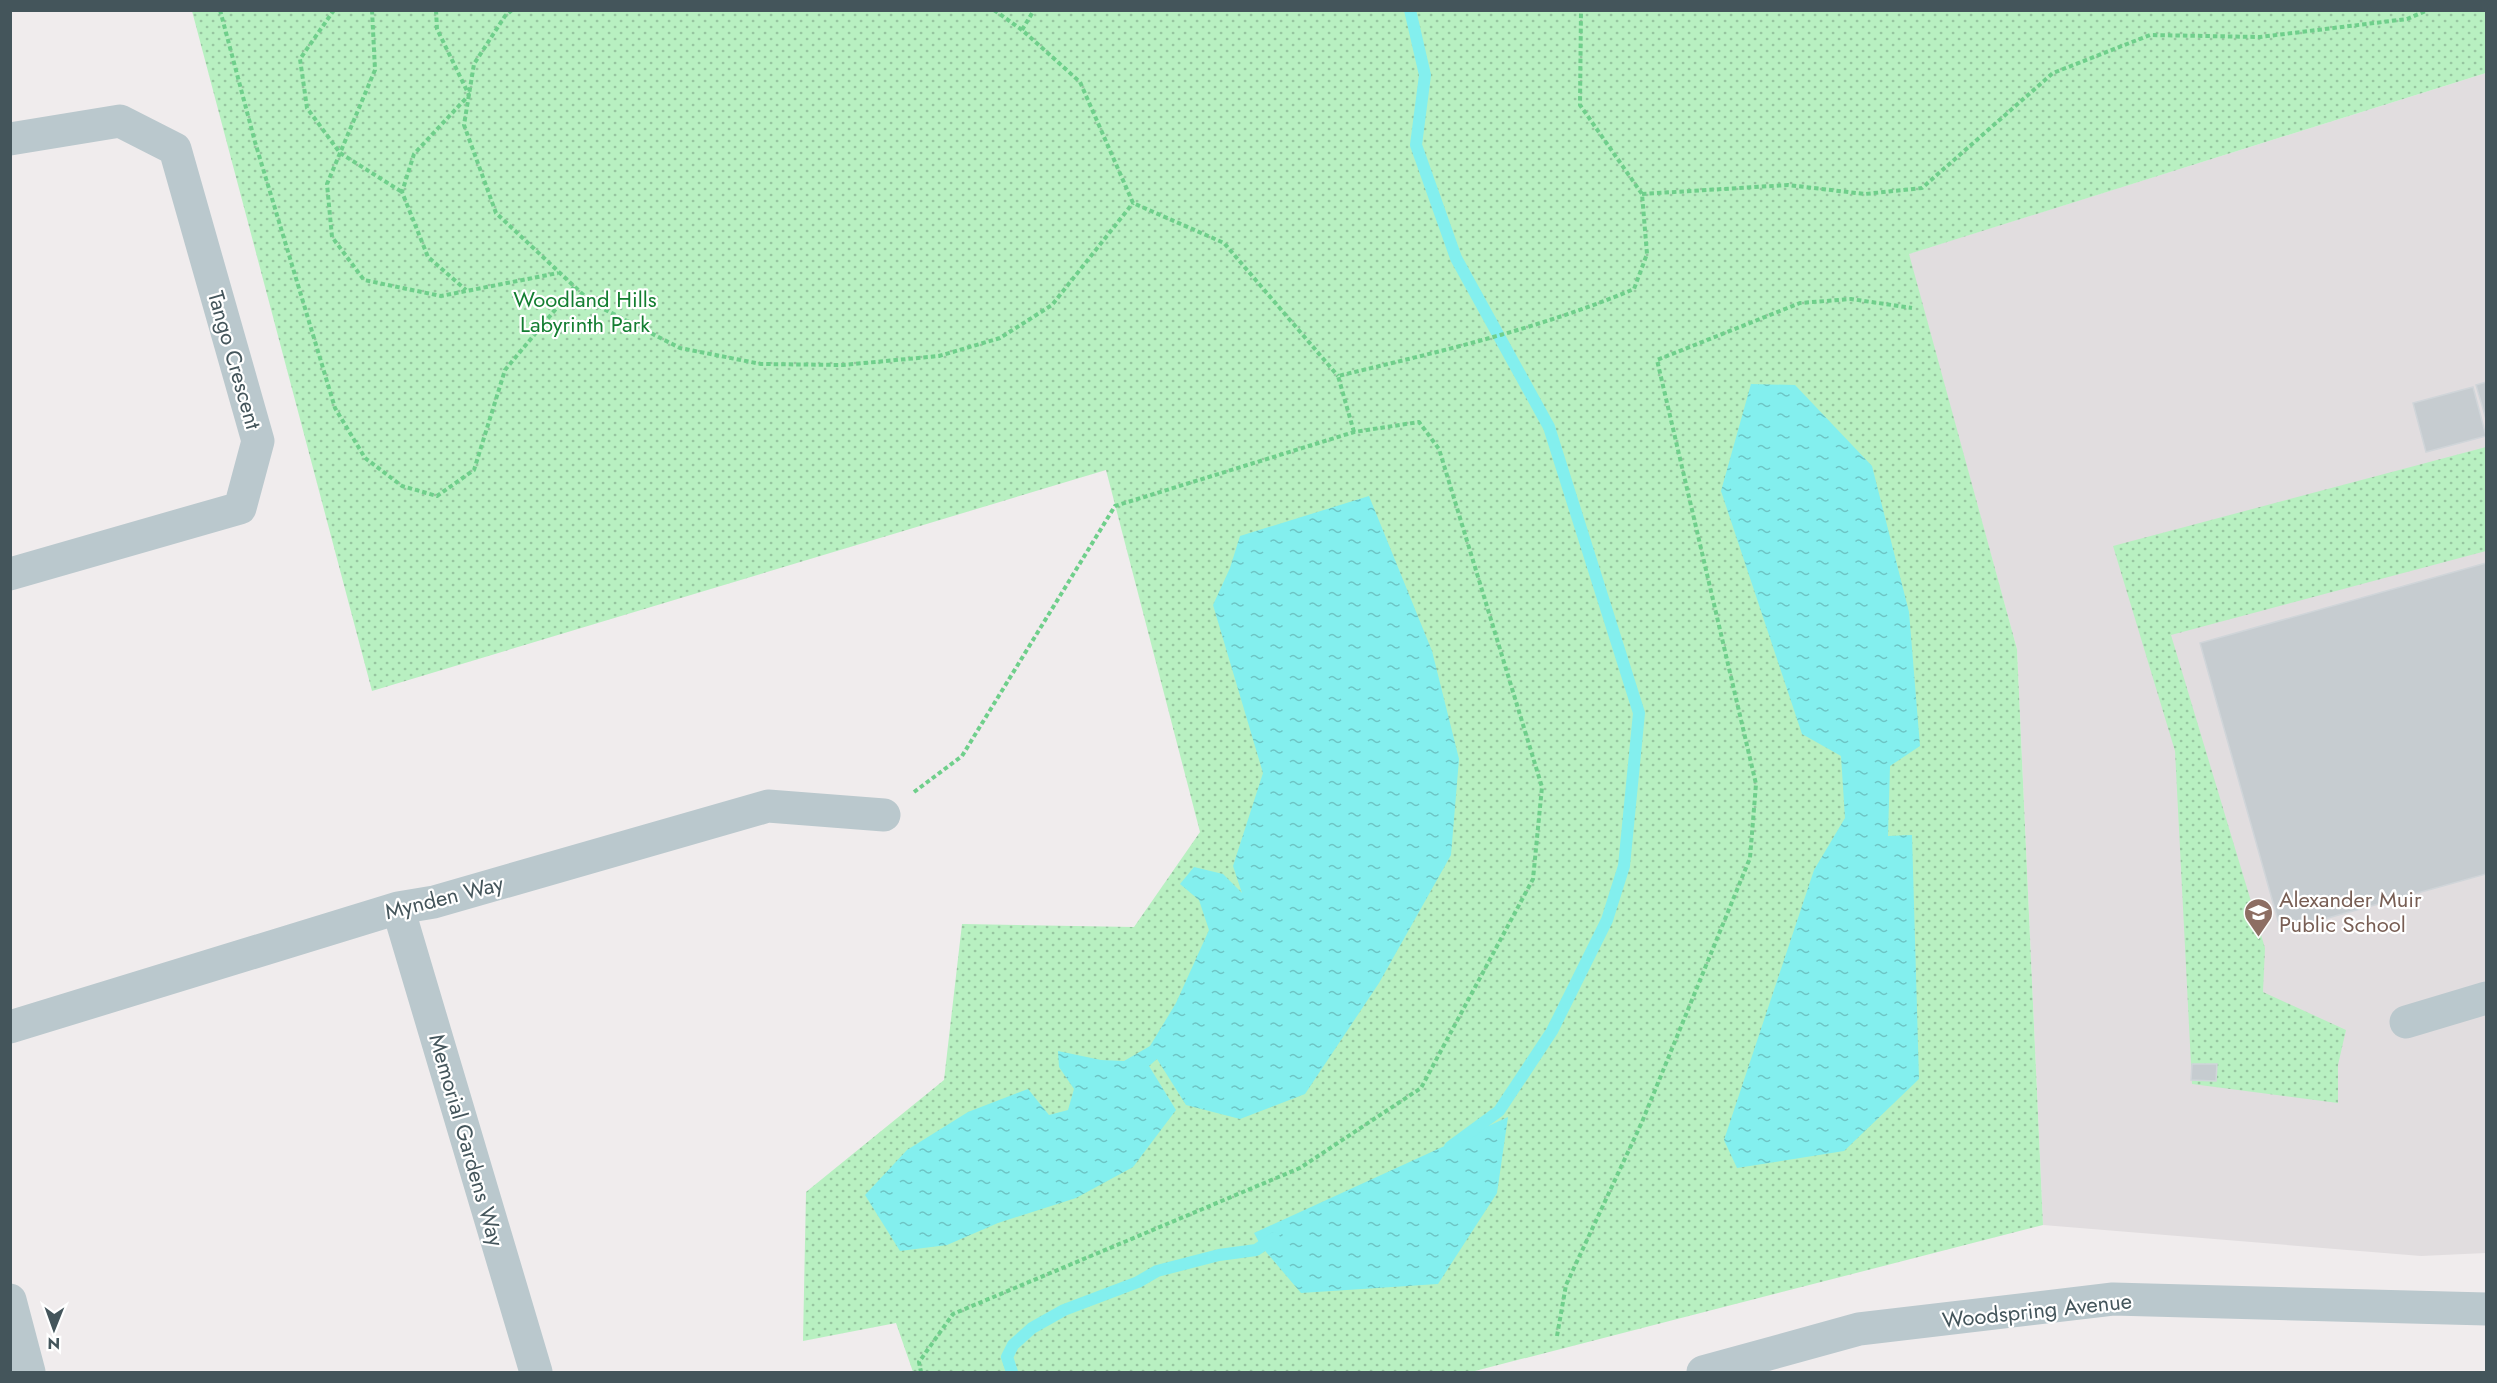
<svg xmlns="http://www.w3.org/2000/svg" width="2497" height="1383" viewBox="0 0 2497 1383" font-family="Jost,sans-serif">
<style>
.education{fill:#e1dddf}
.green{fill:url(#green-dots)}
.water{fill:url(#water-ripples)}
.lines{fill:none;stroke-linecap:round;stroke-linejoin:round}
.stream{stroke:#83efee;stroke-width:12}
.building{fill:#c6ccd0;stroke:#d0d5d9;stroke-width:1.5}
.path{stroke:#6fcf8b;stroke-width:4;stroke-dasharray:4.5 3;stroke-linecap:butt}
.minor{stroke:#bac8cd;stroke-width:33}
.labels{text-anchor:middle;stroke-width:4.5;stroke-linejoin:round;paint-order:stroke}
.park-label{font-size:22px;fill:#137e31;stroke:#fff}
.street-label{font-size:22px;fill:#44555b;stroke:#fff}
.education-label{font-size:22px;fill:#785e54;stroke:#fff;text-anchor:start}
</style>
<defs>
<pattern id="green-dots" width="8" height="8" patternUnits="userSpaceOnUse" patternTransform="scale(1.5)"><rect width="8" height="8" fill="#b8f0c1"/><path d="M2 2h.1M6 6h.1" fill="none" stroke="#97c5a0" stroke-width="1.8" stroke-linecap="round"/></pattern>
<pattern id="water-ripples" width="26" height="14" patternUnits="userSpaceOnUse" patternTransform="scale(1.5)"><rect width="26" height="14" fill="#83efee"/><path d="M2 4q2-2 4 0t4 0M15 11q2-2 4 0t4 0" fill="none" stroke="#6dc4c4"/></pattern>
</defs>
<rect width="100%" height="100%" fill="#f0eced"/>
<path class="education" d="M2486,73V1253L2421,1256L2043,1225L2017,649L1908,254Z"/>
<path class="green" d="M2486,10V73L1909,254L2017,649L2043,1225L1471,1372H913L896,1323L803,1341L806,1192L944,1080L962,924L1134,927L1200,832L1106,470L372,691L192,11Z
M2486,447V551L2171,635L2265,948L2263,992L2346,1030L2338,1065V1103L2192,1084L2175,751L2113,546Z"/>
<path class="water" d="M1751,384L1795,385L1872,466L1909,612L1920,746L1890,766L1888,836L1912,835L1919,1079L1844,1151L1737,1168L1724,1140L1814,870L1845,818L1841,756L1802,734L1721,491Z
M1369,496L1432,651L1459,759L1451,855L1379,983L1305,1094L1240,1119L1186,1105L1157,1059L1149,1066L1176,1110L1133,1167L1076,1198L998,1223L947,1245L900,1251L865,1195L907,1150L968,1112L1028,1089L1049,1115L1068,1110L1074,1089L1059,1067L1058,1051L1101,1060L1124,1061L1150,1046L1176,1003L1209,930L1199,900L1180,884L1194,867L1223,874L1242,893L1233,866L1263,773L1213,605L1230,568L1240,536Z
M1508,1117L1497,1193L1438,1284L1301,1293L1261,1246L1254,1233Z"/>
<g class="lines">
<path class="stream" d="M1410,10L1425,75L1416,145L1456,258L1549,427L1639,713L1624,866L1607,920L1552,1031L1499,1111L1450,1147
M1012,1372L1007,1357L1013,1345L1032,1328L1064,1310L1138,1282L1157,1271L1219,1255L1256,1250L1274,1238"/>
</g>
<path class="building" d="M2486,382V419L2476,385Z
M2473,387L2486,436L2426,452L2413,403Z
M2486,563V874L2281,931L2200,643Z
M2192,1064H2217L2216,1081L2191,1080Z"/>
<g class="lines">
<path class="path" d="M220,10L255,142L335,408L365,458L402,486L437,496L474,470L505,370L574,287
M334,10L300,59L307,108L340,153L402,192
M372,10L375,70L327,184L332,237L364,280L441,296L558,273
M436,10L437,29L469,95L414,154L402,192L428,257L466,290
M512,10L505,16L474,64L464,125L496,213L592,303L680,348L761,364L843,365L939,356L1000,338L1052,305L1133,203
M994,10L1022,30L1080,82L1133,203L1224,243L1338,376
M1022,30L1034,10
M1642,194L1788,185L1865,194L1922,188L2053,73L2150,35L2260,37L2407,19L2428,10
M1354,432L1338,376C1438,352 1539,329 1634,289L1647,254L1642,194L1580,105L1581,10
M914,792L962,756L1115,506L1354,432L1419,422L1439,449L1542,787L1533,879L1421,1088L1300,1168L953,1314L919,1362L921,1372
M1557,1336L1566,1285L1642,1122L1750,858L1756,784L1657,360L1800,303L1851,299L1912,308"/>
<path class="minor" d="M10,139L120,121L175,149L258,441L240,508L10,574
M398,908L536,1372
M2406,1022L2486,998
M10,1027L398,908L434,902L768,806L884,815
M10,1300L29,1372
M1703,1372L1859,1329L2113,1299L2486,1309"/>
</g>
<defs>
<symbol id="school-pin" viewBox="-11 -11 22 30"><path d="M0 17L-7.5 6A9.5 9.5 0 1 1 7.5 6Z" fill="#8d6e63" stroke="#fff"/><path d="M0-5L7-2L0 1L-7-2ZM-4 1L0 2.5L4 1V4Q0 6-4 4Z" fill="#fff"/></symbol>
</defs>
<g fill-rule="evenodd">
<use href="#school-pin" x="2242" y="896" width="33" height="45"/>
</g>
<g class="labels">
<g class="park-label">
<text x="585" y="307">Woodland Hills<tspan x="585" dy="25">Labyrinth Park</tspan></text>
</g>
<g class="street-label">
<text transform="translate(235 360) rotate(74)" y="8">Tango Crescent</text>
<text transform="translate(444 897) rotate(-14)" y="8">Mynden Way</text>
<text transform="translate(467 1140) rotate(74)" y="8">Memorial Gardens Way</text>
<text transform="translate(2037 1310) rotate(-6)" y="8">Woodspring Avenue</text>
</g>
<g class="education-label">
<text x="2279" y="907">Alexander Muir<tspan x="2279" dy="25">Public School</tspan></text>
</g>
</g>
<rect width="2497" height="1383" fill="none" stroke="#44555b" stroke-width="24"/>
<g transform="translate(54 1329) rotate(181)" stroke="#ffffff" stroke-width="4.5" paint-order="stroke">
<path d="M0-4.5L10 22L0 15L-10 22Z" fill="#44555b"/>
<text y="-9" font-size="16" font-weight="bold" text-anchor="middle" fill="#44555b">N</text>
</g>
</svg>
